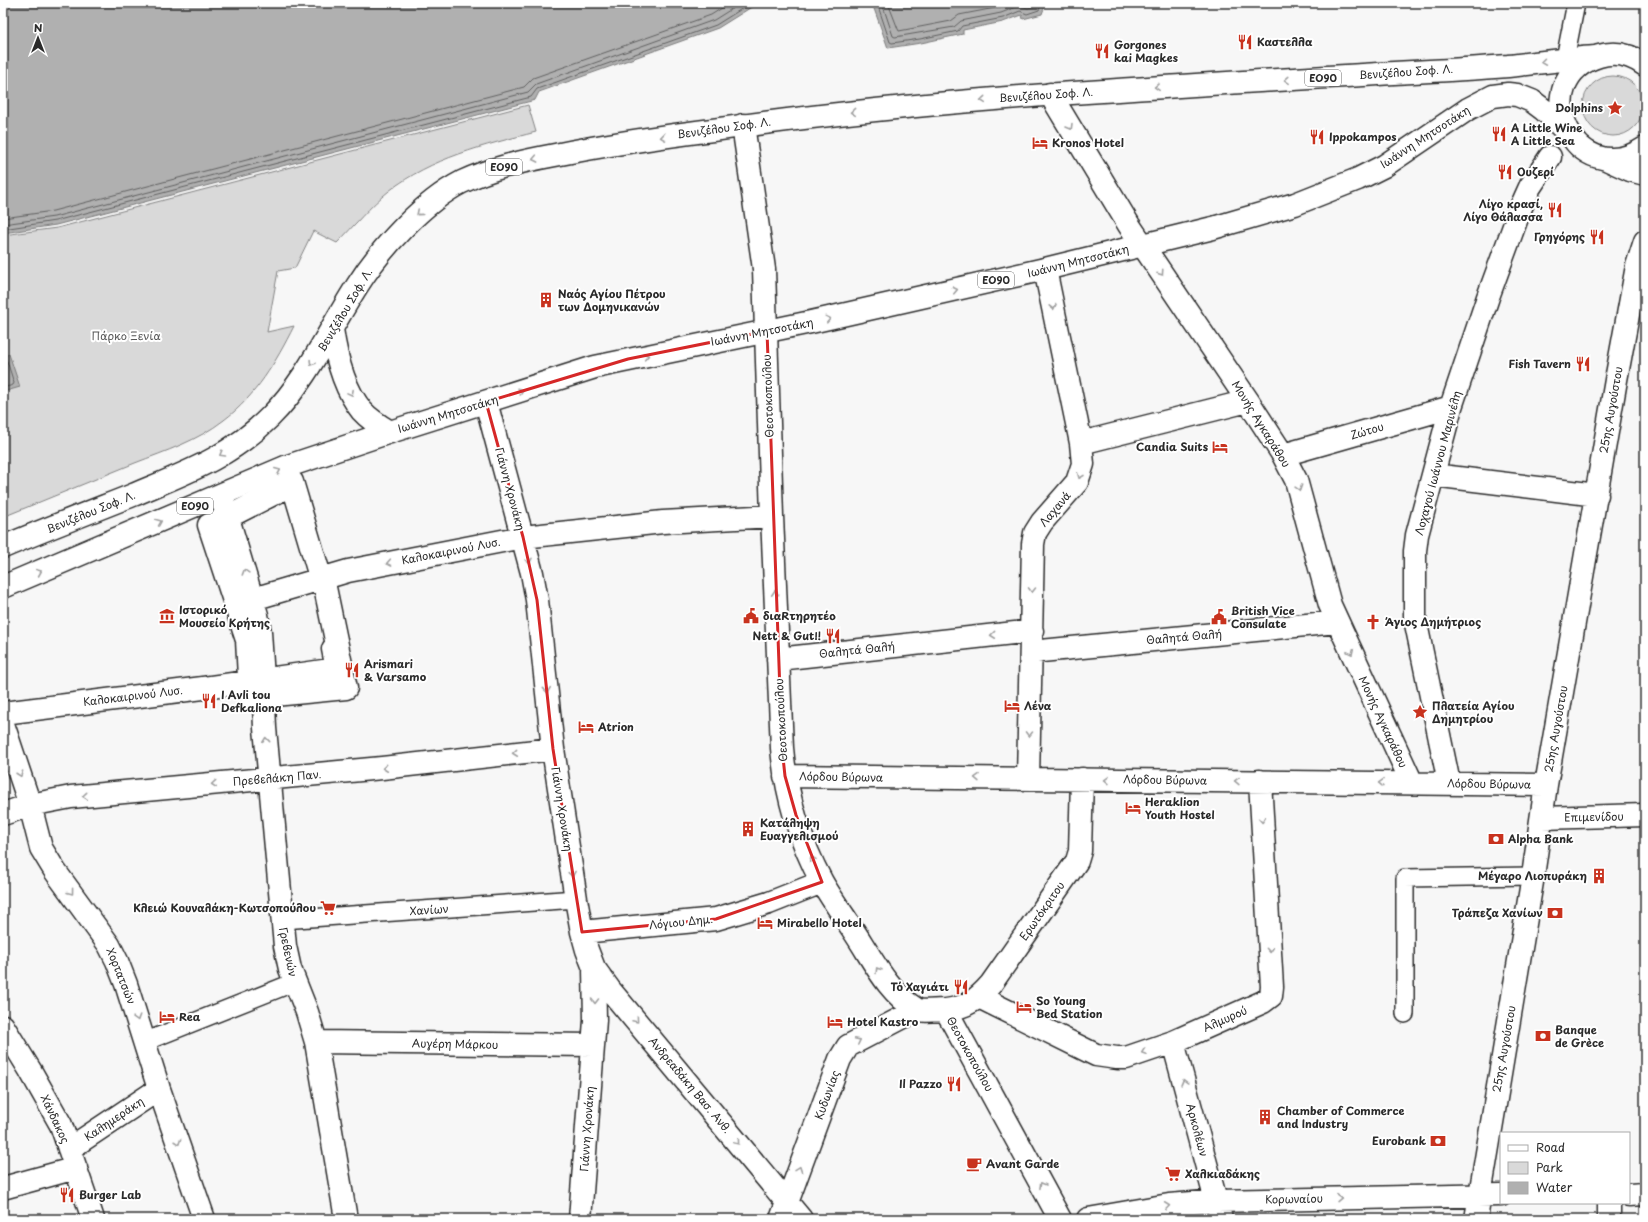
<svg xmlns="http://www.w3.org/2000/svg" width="1648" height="1222" viewBox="0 0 1648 1222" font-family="'Playpen Sans',sans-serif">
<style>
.green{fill:#d9d9d9;stroke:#828282}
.water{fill:#b0b0b0;stroke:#7b7b7b}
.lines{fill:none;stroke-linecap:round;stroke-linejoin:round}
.shore{stroke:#606060;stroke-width:1}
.lane-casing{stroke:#2b2b2b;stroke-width:20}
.street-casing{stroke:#2b2b2b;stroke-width:25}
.primary-casing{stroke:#2b2b2b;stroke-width:25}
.lane{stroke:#fff;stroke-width:17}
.street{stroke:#fff;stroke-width:22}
.primary{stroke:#fff;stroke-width:22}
.oneway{stroke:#a0a0a0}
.marked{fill:none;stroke:#d62828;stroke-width:3;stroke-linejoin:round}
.labels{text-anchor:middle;stroke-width:4;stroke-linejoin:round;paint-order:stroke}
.shield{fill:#fff;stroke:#6b6b6b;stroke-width:1}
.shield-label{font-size:10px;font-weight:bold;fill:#2b2b2b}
.poi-label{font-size:11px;font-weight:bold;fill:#2b2b2b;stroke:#fff;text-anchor:start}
.street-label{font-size:11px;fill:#2b2b2b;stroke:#fff}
.park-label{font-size:11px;fill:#565656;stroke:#fff}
</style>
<rect width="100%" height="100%" fill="#f7f7f7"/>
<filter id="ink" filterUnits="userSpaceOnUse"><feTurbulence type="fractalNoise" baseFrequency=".025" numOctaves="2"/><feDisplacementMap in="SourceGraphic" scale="8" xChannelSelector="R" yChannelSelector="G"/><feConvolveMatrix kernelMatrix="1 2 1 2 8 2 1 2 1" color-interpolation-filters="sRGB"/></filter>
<g filter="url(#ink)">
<path class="green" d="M1583 106a30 30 0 1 1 60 0a30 30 0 1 1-60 0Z
M528,105L536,132C485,145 431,158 389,191C370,206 354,226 337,243L313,231L295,268L278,271L267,332L294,326C276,362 256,396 224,420C197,441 166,451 135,463C91,481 47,499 3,517V235L57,228Z"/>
<path class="water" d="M3,3H758L718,28L539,92L535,100L56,225L3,233Z
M872,3H1046L1042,14L1023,19L1022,15L1003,22L963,30V34L921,43L888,48Z
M9,354L20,387L3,392V357Z"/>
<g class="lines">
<path class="shore" d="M877,3L890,42L892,43L920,39L958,31L962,26L1003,18L1020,11L1027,14L1039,10L1042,3
M882,3L893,36L895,37L954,27L961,21L1001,13L1019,6L1028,8L1036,6L1037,3
M888,3L898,29L899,31L951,21L959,15L1000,7L1010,3
M3,218L53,211L524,87L533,78L711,15L730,3
M3,224L54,217L528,92L536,84L714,20L741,3
M3,229L55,221L531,97L537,89L716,25L751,3
M3,360L7,361L14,383L13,385L3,388"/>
<defs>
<path id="lane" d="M1565,59L1576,3
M282,920L576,899
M1405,1014V878L1533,876
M144,1042L295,982"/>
<path id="street" d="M1050,94L1129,225L1248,401L1283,455L1296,480L1330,605L1412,783
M743,125L764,269L772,516L782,748C786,794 800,842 822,882C834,903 849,923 862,944C877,968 891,994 916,1009C921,1012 939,1010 946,1010L1060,1219
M486,402L532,573L537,600L553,749L576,899L582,932L587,950L594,968L595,1020L580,1219
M1081,443L1248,401
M1283,455L1451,407
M1433,475L1597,495
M292,482L319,573L323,578L346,688L264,696H250L247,640L209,525L228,517L285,488Z
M221,495L257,615L260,632L263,679L265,728L285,946L290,969L307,1012L316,1042L346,1219
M253,599L348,571L523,537L663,522L772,516
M1031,652L1337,622
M778,659L1032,631
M3,713L211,687L337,669L333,649
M3,724L30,805L41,848L55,871L109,945L117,961L126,984L159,1089L204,1219
M785,776L1546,785
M1028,779L1033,544L1035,533L1042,522L1077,482L1083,464L1081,443L1045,269
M1449,783L1415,619V551L1417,535L1451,407L1488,297L1521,207L1530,187L1550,157
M3,814L30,805L71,797L382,768L553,749
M1542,818L1645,815
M582,932L716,919L769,903L822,882
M594,968L610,990L801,1219
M979,997L1096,1055L1117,1058H1126L1173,1042L1263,1002L1271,996L1272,987L1260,781
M946,1010C967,1007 977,1000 991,984L1077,861L1080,851L1082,779
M3,1026L30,1070L61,1125L93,1219
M316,1042L593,1045
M1173,1042L1221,1219
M69,1149L159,1089
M3,1188L76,1168
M1629,1195L1645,1194
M781,1219L840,1059L848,1046L917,1010
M1088,1219L1169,1205L1217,1201L1501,1195
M1476,1219L1533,876L1546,785L1616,380L1637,266L1645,241
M1609,1219V1203"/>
<path id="primary" d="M1645,65C1631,55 1615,51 1599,56C1524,78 1573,195 1645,148
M1606,159L1630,170L1645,174
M332,329C336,357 344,389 362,411C370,420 380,426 390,432
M3,547C46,529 90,512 133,495C185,473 229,458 270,417C308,379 328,331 357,286C380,249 423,202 462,182C491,168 523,161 555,155C609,144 665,136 720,129C943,97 1169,87 1394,73C1432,71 1470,69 1508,66C1537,63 1566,59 1595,57
M3,587L288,466L390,432L595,367L811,322L1045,269L1213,228L1295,204L1358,179L1384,166L1468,109L1493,96L1508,94L1517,95L1532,101L1544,110L1569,134"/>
</defs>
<use href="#lane" class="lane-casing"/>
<use href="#street" class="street-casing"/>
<use href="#primary" class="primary-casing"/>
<use href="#lane" class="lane"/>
<use href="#street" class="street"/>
<use href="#primary" class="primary"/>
</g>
<defs><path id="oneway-chevron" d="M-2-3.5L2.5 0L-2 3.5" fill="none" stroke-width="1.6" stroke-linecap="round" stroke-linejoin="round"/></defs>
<g class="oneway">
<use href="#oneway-chevron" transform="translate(1543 62) rotate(172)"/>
<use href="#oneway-chevron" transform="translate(1287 80) rotate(177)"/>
<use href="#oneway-chevron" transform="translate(1157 87) rotate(177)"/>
<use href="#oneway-chevron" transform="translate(983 100) rotate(175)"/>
<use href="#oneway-chevron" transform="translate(853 112) rotate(175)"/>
<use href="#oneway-chevron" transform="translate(1070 127) rotate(59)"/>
<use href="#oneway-chevron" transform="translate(663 137) rotate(172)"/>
<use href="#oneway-chevron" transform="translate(535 159) rotate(169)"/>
<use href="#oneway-chevron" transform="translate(419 213) rotate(140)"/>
<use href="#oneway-chevron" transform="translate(1161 273) rotate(56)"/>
<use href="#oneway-chevron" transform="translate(955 290) rotate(-13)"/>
<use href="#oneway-chevron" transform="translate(1053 307) rotate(78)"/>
<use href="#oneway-chevron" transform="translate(828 319) rotate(-13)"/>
<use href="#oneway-chevron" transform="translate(646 356) rotate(-11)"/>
<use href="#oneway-chevron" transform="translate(312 363) rotate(122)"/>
<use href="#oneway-chevron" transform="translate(521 391) rotate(-18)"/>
<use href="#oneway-chevron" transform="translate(351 393) rotate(62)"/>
<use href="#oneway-chevron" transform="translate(222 454) rotate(150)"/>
<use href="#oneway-chevron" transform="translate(278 471) rotate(-23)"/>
<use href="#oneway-chevron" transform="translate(1080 476) rotate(112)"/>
<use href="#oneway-chevron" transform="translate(1299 488) rotate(72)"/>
<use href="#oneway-chevron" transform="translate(159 522) rotate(-23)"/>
<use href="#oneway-chevron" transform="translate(529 561) rotate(77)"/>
<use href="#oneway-chevron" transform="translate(389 563) rotate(169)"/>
<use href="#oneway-chevron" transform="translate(39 572) rotate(-23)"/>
<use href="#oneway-chevron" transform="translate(245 572) rotate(-107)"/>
<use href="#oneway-chevron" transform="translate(1032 590) rotate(91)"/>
<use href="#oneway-chevron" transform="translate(775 593) rotate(-93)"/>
<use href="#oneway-chevron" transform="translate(993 635) rotate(174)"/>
<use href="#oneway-chevron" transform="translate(1351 652) rotate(65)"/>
<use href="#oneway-chevron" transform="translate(547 690) rotate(84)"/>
<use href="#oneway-chevron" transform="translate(1029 734) rotate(91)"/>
<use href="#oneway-chevron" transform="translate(266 740) rotate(-96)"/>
<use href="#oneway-chevron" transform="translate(515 753) rotate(174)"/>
<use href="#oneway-chevron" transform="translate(385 768) rotate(174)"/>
<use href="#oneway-chevron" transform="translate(20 774) rotate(71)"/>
<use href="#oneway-chevron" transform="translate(977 778) rotate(-179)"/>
<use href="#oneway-chevron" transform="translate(1107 780) rotate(-179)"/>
<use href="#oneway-chevron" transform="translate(1237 781) rotate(-179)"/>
<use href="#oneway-chevron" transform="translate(1381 783) rotate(-179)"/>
<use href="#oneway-chevron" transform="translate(214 784) rotate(175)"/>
<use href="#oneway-chevron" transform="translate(85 796) rotate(175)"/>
<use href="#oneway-chevron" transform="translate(1262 820) rotate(86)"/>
<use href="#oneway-chevron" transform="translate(812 859) rotate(-114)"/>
<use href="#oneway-chevron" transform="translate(572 874) rotate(81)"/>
<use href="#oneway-chevron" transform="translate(71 892) rotate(53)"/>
<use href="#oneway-chevron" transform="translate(1270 950) rotate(86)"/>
<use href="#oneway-chevron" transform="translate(878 970) rotate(-122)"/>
<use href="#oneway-chevron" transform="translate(595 1001) rotate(90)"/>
<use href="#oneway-chevron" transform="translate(137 1018) rotate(73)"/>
<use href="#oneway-chevron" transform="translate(636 1020) rotate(50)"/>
<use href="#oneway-chevron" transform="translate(858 1041) rotate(-27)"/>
<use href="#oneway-chevron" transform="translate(1144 1052) rotate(161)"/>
<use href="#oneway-chevron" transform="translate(1184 1082) rotate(-105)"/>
<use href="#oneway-chevron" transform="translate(178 1142) rotate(71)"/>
<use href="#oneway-chevron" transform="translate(737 1142) rotate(50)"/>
<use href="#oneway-chevron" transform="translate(799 1169) rotate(-70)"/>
<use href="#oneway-chevron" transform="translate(1042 1185) rotate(-119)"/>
<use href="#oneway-chevron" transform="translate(1339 1198) rotate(-1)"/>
<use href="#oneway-chevron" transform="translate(1167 1206) rotate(-7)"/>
</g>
</g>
<path class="marked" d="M767,331L782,748L785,776L796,815L822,882L716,919L582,932L553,749L537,600L523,537L486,402L628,359Z"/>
<defs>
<symbol id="restaurant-bare" viewBox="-9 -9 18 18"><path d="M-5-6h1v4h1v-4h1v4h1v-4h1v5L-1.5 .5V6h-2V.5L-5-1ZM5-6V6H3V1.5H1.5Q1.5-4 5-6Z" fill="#c8321e" stroke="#fff" stroke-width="2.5" paint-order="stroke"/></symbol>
<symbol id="sight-bare" viewBox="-9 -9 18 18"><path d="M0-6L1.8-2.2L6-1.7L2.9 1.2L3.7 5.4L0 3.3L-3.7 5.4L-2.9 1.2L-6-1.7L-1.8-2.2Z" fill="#c8321e" stroke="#fff" stroke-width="2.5" paint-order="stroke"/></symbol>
<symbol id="hotel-bare" viewBox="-9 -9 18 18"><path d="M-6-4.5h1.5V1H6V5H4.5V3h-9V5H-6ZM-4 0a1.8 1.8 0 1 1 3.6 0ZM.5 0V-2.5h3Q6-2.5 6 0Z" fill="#c8321e" stroke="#fff" stroke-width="2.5" paint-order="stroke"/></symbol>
<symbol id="building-bare" viewBox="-9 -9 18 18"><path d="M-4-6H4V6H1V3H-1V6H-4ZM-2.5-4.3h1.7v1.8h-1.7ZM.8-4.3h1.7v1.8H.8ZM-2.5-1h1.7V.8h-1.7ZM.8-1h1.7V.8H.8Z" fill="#c8321e" stroke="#fff" stroke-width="2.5" paint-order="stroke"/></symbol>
<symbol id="museum-bare" viewBox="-9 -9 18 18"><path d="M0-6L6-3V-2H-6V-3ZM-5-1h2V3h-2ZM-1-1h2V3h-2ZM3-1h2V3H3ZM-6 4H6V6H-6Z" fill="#c8321e" stroke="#fff" stroke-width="2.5" paint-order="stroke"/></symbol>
<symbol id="civic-bare" viewBox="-9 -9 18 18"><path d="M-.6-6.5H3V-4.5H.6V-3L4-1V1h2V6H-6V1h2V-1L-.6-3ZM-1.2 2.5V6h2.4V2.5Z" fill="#c8321e" stroke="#fff" stroke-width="2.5" paint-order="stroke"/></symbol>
<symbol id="church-bare" viewBox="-9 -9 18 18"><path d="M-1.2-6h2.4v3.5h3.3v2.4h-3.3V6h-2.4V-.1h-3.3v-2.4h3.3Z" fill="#c8321e" stroke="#fff" stroke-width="2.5" paint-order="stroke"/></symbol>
<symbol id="bank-bare" viewBox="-9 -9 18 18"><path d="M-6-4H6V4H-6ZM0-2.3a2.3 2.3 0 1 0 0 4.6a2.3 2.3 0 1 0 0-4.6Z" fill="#c8321e" stroke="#fff" stroke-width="2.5" paint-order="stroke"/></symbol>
<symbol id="supermarket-bare" viewBox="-9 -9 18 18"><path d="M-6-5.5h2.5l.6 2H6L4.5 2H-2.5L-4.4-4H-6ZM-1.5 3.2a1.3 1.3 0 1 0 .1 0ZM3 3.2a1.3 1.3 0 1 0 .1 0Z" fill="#c8321e" stroke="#fff" stroke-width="2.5" paint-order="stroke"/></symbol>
<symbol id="cafe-bare" viewBox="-9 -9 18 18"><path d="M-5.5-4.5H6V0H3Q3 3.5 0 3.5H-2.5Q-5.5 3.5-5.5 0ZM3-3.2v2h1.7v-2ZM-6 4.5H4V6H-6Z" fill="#c8321e" stroke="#fff" stroke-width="2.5" paint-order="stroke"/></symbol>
</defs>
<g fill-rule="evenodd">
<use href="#restaurant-bare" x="1234" y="31" width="22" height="22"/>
<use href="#restaurant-bare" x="1091" y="40" width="22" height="22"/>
<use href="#sight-bare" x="1604" y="97" width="22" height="22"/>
<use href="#restaurant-bare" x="1488" y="123" width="22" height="22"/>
<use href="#restaurant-bare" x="1306" y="126" width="22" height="22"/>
<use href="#hotel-bare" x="1029" y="132" width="22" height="22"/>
<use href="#restaurant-bare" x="1494" y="161" width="22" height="22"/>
<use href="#restaurant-bare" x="1544" y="199" width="22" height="22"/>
<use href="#restaurant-bare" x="1586" y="226" width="22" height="22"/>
<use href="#building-bare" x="535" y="289" width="22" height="22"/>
<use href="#restaurant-bare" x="1572" y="353" width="22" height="22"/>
<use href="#hotel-bare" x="1209" y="436" width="22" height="22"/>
<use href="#museum-bare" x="156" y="605" width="22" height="22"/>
<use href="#civic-bare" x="740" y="605" width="22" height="22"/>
<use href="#civic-bare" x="1208" y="606" width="22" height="22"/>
<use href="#church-bare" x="1362" y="611" width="22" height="22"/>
<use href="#restaurant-bare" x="822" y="625" width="22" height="22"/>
<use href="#restaurant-bare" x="341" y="659" width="22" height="22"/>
<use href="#restaurant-bare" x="198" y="690" width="22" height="22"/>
<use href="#hotel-bare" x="1001" y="695" width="22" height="22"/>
<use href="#sight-bare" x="1409" y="701" width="22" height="22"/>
<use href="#hotel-bare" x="575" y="716" width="22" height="22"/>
<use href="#hotel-bare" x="1122" y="797" width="22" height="22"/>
<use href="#building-bare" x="737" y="818" width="22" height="22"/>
<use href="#bank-bare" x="1485" y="828" width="22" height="22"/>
<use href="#building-bare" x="1588" y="865" width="22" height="22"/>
<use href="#supermarket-bare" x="317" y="897" width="22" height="22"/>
<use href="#bank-bare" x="1544" y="902" width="22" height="22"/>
<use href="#hotel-bare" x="754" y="912" width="22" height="22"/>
<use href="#restaurant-bare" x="950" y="976" width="22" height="22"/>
<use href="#hotel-bare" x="1013" y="996" width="22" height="22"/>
<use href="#hotel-bare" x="156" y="1006" width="22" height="22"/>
<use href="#hotel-bare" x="824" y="1011" width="22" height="22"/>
<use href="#bank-bare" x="1532" y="1025" width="22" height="22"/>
<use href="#restaurant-bare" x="943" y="1073" width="22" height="22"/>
<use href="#building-bare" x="1254" y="1106" width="22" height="22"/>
<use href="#bank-bare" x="1427" y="1130" width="22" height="22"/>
<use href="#cafe-bare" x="963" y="1153" width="22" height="22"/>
<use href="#supermarket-bare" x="1162" y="1163" width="22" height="22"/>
<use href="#restaurant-bare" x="56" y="1184" width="22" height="22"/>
</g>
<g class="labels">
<g class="shield">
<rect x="1305" y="70" width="36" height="16" rx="3"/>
<rect x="486" y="159" width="36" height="16" rx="3"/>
<rect x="978" y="272" width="36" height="16" rx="3"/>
<rect x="177" y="498" width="36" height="16" rx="3"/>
</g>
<g class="shield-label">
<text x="1323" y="82">ΕΟ90</text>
<text x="504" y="171">ΕΟ90</text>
<text x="996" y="284">ΕΟ90</text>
<text x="195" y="510">ΕΟ90</text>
</g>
<g class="poi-label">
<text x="1257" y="46">Καστελλα</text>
<text x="1114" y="49">Gorgones<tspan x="1114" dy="13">kai Magkes</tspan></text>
<text x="1603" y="112" text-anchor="end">Dolphins</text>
<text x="1511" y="132">A Little Wine<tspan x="1511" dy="13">A Little Sea</tspan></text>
<text x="1329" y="141">Ippokampos</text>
<text x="1052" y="147">Kronos Hotel</text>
<text x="1517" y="176">Ουζερί</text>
<text x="1543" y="208" text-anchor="end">Λίγο κρασί,<tspan x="1543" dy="13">Λίγο Θάλασσα</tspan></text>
<text x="1585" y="241" text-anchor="end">Γρηγόρης</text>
<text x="558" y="298">Ναός Αγίου Πέτρου<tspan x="558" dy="13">των Δομηνικανών</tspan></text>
<text x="1571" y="368" text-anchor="end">Fish Tavern</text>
<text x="1208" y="451" text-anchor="end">Candia Suits</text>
<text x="179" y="614">Ιστορικό<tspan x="179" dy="13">Μουσείο Κρήτης</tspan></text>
<text x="1231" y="615">British Vice<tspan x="1231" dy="13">Consulate</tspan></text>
<text x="763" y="620">διαRτηρητέο</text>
<text x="1385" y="626">Άγιος Δημήτριος</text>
<text x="821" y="640" text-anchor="end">Nett &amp; Gut!!</text>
<text x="364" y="668">Arismari<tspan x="364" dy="13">&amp; Varsamo</tspan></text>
<text x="221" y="699">I Avli tou<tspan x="221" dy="13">Defkaliona</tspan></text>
<text x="1024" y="710">Λένα</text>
<text x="1432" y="710">Πλατεία Αγίου<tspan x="1432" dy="13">Δημητρίου</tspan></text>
<text x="598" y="731">Atrion</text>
<text x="1145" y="806">Heraklion<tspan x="1145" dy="13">Youth Hostel</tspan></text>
<text x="760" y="827">Κατάληψη<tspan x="760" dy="13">Ευαγγελισμού</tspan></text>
<text x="1508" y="843">Alpha Bank</text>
<text x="1587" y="880" text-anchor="end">Μέγαρο Λιοπυράκη</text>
<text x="316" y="912" text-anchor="end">Κλειώ Κουναλάκη-Κωτσοπούλου</text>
<text x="1543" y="917" text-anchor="end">Τράπεζα Χανίων</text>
<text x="777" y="927">Mirabello Hotel</text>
<text x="949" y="991" text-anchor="end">Τό Χαγιάτι</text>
<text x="1036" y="1005">So Young<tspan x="1036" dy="13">Bed Station</tspan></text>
<text x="179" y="1021">Rea</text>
<text x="847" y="1026">Hotel Kastro</text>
<text x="1555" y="1034">Banque<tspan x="1555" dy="13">de Grèce</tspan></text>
<text x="942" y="1088" text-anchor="end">Il Pazzo</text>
<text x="1277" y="1115">Chamber of Commerce<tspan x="1277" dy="13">and Industry</tspan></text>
<text x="1426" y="1145" text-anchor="end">Eurobank</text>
<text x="986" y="1168">Avant Garde</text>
<text x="1185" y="1178">Χαλκιαδάκης</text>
<text x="79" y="1199">Burger Lab</text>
</g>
<g class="street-label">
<text transform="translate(1406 72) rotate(-4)" y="4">Βενιζέλου Σοφ. Λ.</text>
<text transform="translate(1046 95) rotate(-4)" y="4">Βενιζέλου Σοφ. Λ.</text>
<text transform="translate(724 128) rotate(-8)" y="4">Βενιζέλου Σοφ. Λ.</text>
<text transform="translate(1425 137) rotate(-33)" y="4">Ιωάννη Μητσοτάκη</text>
<text transform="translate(1078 261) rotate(-14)" y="4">Ιωάννη Μητσοτάκη</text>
<text transform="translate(345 310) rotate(-59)" y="4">Βενιζέλου Σοφ. Λ.</text>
<text transform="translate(762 332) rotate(-11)" y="4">Ιωάννη Μητσοτάκη</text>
<text transform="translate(768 396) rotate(-92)" y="4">Θεοτοκοπούλου</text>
<text transform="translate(1611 410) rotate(-80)" y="4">25ης Αυγούστου</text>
<text transform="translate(448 414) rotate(-17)" y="4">Ιωάννη Μητσοτάκη</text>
<text transform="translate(1261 424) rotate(58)" y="4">Μονής Αγκαράθου</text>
<text transform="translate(1367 431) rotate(-16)" y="4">Ζώτου</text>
<text transform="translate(1438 463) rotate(-75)" y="4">Λοχαγού Ιωάννου Μαρινέλη</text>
<text transform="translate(510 489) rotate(75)" y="4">Γιάννη Χρονάκη</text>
<text transform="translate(1055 509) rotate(-50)" y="4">Λαχανά</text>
<text transform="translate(91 512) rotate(-22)" y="4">Βενιζέλου Σοφ. Λ.</text>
<text transform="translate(451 551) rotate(-11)" y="4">Καλοκαιρινού Λυσ.</text>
<text transform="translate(1184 637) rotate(-5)" y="4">Θαλητά Θαλή</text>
<text transform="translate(857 650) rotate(-6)" y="4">Θαλητά Θαλή</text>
<text transform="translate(133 696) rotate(-7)" y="4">Καλοκαιρινού Λυσ.</text>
<text transform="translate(781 720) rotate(-93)" y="4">Θεοτοκοπούλου</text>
<text transform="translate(1383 722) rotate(65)" y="4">Μονής Αγκαράθου</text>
<text transform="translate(1556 729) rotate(-80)" y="4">25ης Αυγούστου</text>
<text transform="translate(841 777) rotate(1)" y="4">Λόρδου Βύρωνα</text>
<text transform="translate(277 778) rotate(-5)" y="4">Πρεβελάκη Παν.</text>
<text transform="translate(1165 780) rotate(1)" y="4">Λόρδου Βύρωνα</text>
<text transform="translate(1489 784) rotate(1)" y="4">Λόρδου Βύρωνα</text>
<text transform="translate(562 809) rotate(81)" y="4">Γιάννη Χρονάκη</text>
<text transform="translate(1594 817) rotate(-1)" y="4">Επιμενίδου</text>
<text transform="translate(429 910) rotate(-4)" y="4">Χανίων</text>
<text transform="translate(1042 911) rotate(-55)" y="4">Ερωτόκριτου</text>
<text transform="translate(681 922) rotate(-6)" y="4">Λόγιου Δημ.</text>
<text transform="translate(288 952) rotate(78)" y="4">Γρεβενών</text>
<text transform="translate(121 976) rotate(68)" y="4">Χορτατσών</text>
<text transform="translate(1225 1019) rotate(-24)" y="4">Αλμυρού</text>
<text transform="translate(455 1044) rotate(1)" y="4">Αυγέρη Μάρκου</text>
<text transform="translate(1504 1049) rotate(-80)" y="4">25ης Αυγούστου</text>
<text transform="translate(970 1054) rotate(61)" y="4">Θεοτοκοπούλου</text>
<text transform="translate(690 1085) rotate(50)" y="4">Ανδρεαδάκη Βασ. Ανθ.</text>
<text transform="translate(827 1095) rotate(-70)" y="4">Κυδωνίας</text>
<text transform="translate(55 1119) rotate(65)" y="4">Χάνδακος</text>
<text transform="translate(114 1119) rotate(-34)" y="4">Καλημεράκη</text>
<text transform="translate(587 1129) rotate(-86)" y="4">Γιάννη Χρονάκη</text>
<text transform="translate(1197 1130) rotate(75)" y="4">Αρκολέων</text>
<text transform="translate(1294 1199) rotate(-1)" y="4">Κορωναίου</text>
</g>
<g class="park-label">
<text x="126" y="340">Πάρκο Ξενία</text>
</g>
</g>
<rect width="1648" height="1222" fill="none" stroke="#fff" stroke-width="16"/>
<rect x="8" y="8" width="1632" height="1206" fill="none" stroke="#2b2b2b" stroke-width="1.5" filter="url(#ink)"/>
<rect x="1500" y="1132" width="130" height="72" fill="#ffffff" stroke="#aaaaaa"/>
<rect x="1508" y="1145" width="20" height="6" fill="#ffffff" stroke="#aaaaaa"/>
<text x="1536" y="1152" font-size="12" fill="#2b2b2b">Road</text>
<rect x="1508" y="1162" width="20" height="12" fill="#d9d9d9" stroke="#aaaaaa"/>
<text x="1536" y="1172" font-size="12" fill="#2b2b2b">Park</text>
<rect x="1508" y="1182" width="20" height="12" fill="#b0b0b0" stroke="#aaaaaa"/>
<text x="1536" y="1192" font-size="12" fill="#2b2b2b">Water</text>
<g transform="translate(38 38)" stroke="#ffffff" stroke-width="3" paint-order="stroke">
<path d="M0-3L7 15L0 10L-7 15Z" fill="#2b2b2b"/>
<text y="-6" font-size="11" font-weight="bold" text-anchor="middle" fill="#2b2b2b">N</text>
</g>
</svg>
